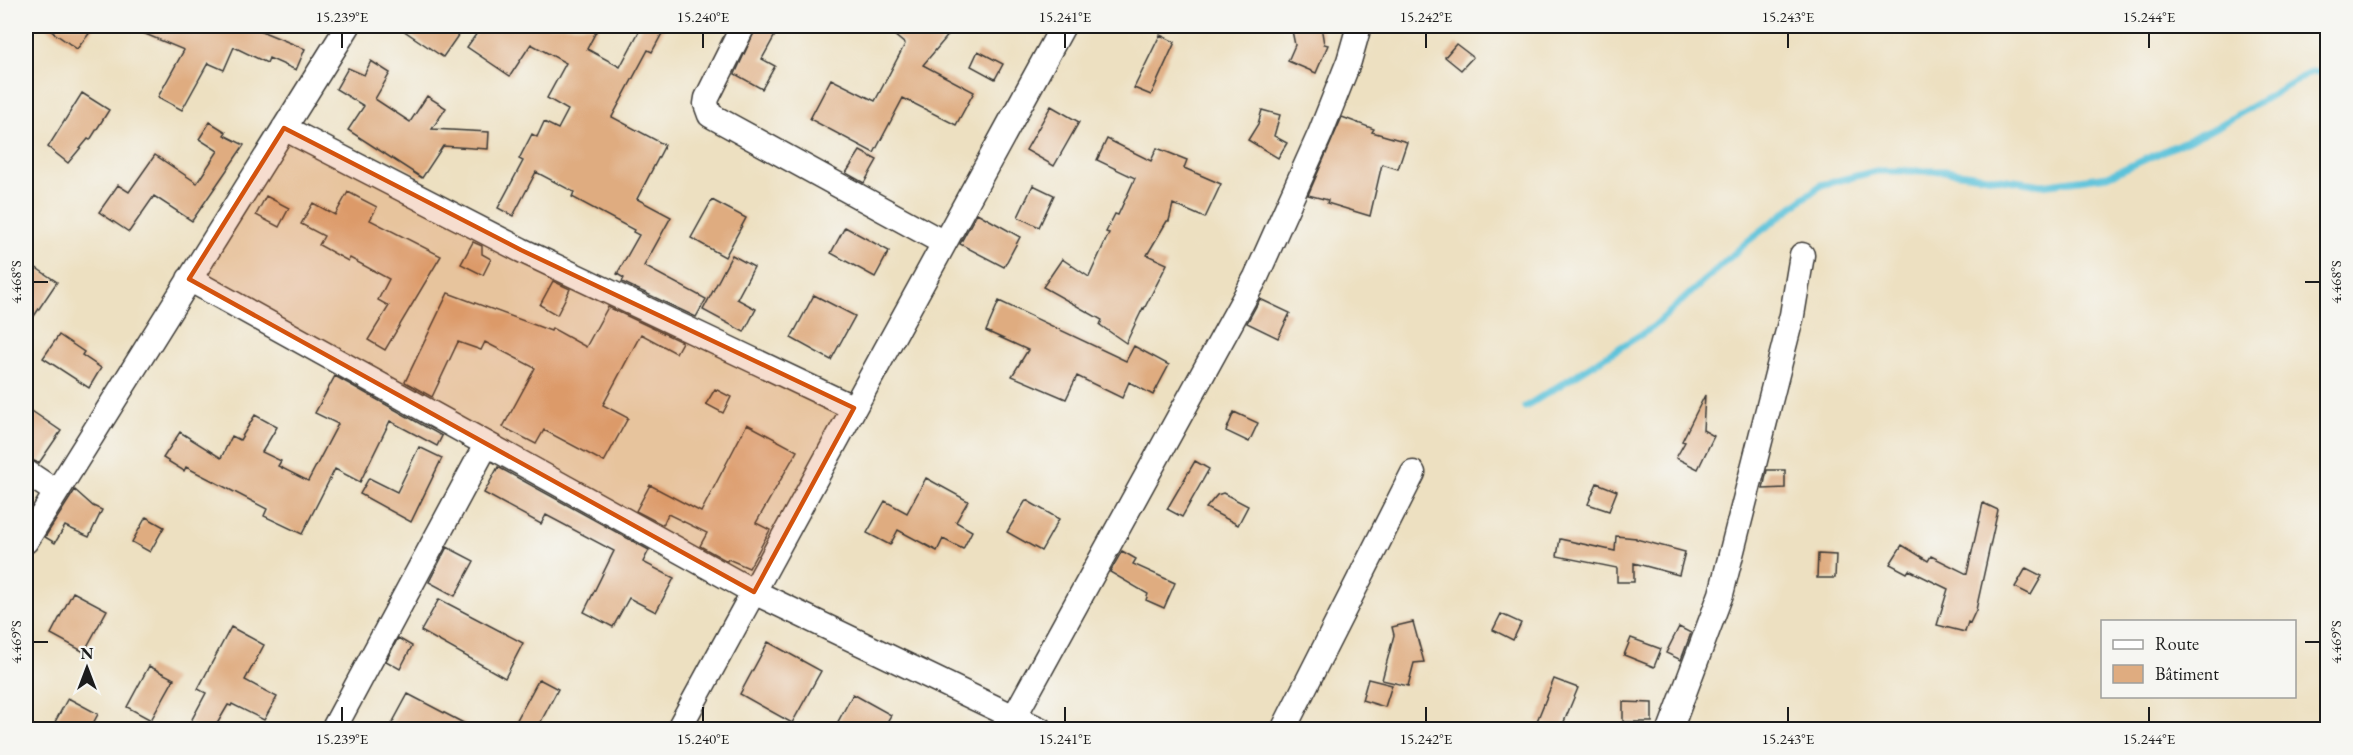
<svg xmlns="http://www.w3.org/2000/svg" width="2353" height="755" viewBox="0 0 2353 755" font-family="'EB Garamond',serif">
<style>
.lines{fill:none;stroke-linecap:round;stroke-linejoin:round}
.stream{stroke:#5cc2da;stroke-width:7}
.building{fill:#dfac80}
.street-casing{stroke:#3b3935;stroke-width:27}
.street{stroke:#fff;stroke-width:24}
.marked{fill:#d4530e;fill-opacity:0.2;stroke:#d4530e;stroke-width:4.5;stroke-linejoin:round}
.ticks{fill:none;stroke:#1c1c1c;stroke-width:2}
.neatline{fill:none;stroke:#1c1c1c;stroke-width:2}
.ticks-label{font-size:15px;text-anchor:middle;fill:#1c1c1c}
</style>
<rect width="100%" height="100%" fill="#f6f6f2"/>
<filter id="ink" filterUnits="userSpaceOnUse"><feTurbulence type="fractalNoise" baseFrequency=".0167" numOctaves="2"/><feDisplacementMap in="SourceGraphic" scale="12" xChannelSelector="R" yChannelSelector="G"/><feConvolveMatrix kernelMatrix="1 2 1 2 8 2 1 2 1" color-interpolation-filters="sRGB"/></filter>
<filter id="wash" filterUnits="userSpaceOnUse"><feTurbulence type="fractalNoise" baseFrequency=".008" numOctaves="4" result="noise"/><feDisplacementMap in="SourceGraphic" scale="24" xChannelSelector="R" yChannelSelector="G"/><feGaussianBlur stdDeviation="1.35" result="paint"/><feColorMatrix in="noise" values="0 0 0 0 0 0 0 0 0 0 0 0 0 0 0 0 0 1.4 0 .05"/><feComposite in="paint" operator="in"/></filter>
<g filter="url(#wash)">
<rect width="100%" height="100%" fill="#ede0c1"/>
<g class="lines">
<path class="stream" d="M1525,407L1653,327L1748,241L1821,185L1876,171H1946L2042,185L2108,176L2215,128L2311,72L2328,71"/>
</g>
<g id="blocks">
<path class="building" d="M44,26H95L77,49Z
M126,26H249L305,49L296,70L269,58L267,63L234,47L224,70L208,63L182,110L158,97L184,50Z
M397,26H446L459,34L443,57Z
M482,26H599L587,49L620,67L642,26H666L652,52L648,50L612,117L665,145L637,199L671,217L644,266L706,299L696,317L622,282L624,278L617,274L639,235L633,232L634,230L572,197L574,192L536,172L513,216L498,208L523,161L519,159L532,134L537,137L544,122L558,129L568,110L547,98L566,63L531,44L510,76L467,47Z
M757,26H780L762,59L775,66L762,89L735,74Z
M883,26H956L923,65L974,92L956,125L903,98L874,153L810,119L831,79L875,101L905,44Z
M1291,26H1321L1324,44L1328,45L1316,73L1288,61L1295,45Z
M1160,35L1175,42L1151,95L1134,88Z
M1456,44L1473,57L1461,70L1445,57Z
M978,51L1003,64L995,79L971,66Z
M371,61L390,73L375,99L410,122L427,96L446,108L432,129L489,132L488,149L443,146L422,178L348,130L364,106L336,89L348,68L364,75Z
M82,93L109,110L90,140L88,139L68,163L48,147Z
M1051,106L1079,122L1054,166L1026,150Z
M1262,110L1280,115L1274,136L1287,143L1278,158L1248,140L1258,124Z
M1342,117L1374,129L1372,132L1407,142L1398,169L1382,164L1370,216L1327,203L1328,200L1308,195Z
M210,122L226,132L224,135L244,145L192,221L154,196L129,232L99,212L118,185L129,192L155,155L197,183L218,151L199,139Z
M1107,139L1151,161L1157,148L1187,160L1184,168L1221,184L1205,218L1173,204L1169,221H1167L1147,255L1167,264L1144,309L1143,308L1126,343L1100,325L1102,320L1043,287L1062,259L1089,277L1109,233L1106,232L1115,214L1118,215L1135,178L1097,160Z
M860,151L877,160L864,183L846,173Z
M1033,185L1054,195L1039,227L1018,217Z
M348,192L377,207L370,220L441,256L385,350L368,340L389,306L378,300L389,279L350,258L348,261L319,245L324,236L301,224L313,203L335,215Z
M266,196L289,208L279,227L256,215Z
M712,200L746,218L725,257L691,238Z
M977,213L1020,237L1004,267L960,244Z
M845,227L889,251L875,277L831,253Z
M473,242L482,246V254L491,259L483,275L461,264Z
M732,255L754,267L737,299L756,309L744,332L703,310Z
M26,261L57,282L26,328Z
M553,281L570,289L557,315L540,305Z
M448,293L551,331L552,328L586,347L608,307L682,342L676,353L641,334L603,405L628,418L604,462L544,430L536,444L503,427L535,368L485,342L481,350L458,342L432,397L405,382Z
M814,295L855,316L831,360L791,338Z
M1260,299L1290,313L1278,338L1247,323Z
M999,301L1126,361L1134,346L1169,365L1153,395L1129,382L1122,398L1077,376L1066,399L1012,376L1028,350L986,331Z
M59,335L84,352L82,355L101,368L89,388L43,358Z
M335,376L442,436L437,446L390,421L360,482L335,469L302,534L264,516L267,509L186,467L184,471L163,458L180,432L221,458L232,436L240,440L255,415L277,427L262,452L281,461L278,466L308,481L338,424L315,413Z
M715,389L731,397L723,413L706,404Z
M1705,395L1703,430L1714,436L1698,469L1676,458L1685,442L1682,441Z
M26,407L61,431L39,463L26,458Z
M1234,412L1258,423L1249,442L1226,431Z
M747,424L797,451L756,523L770,530L749,568L728,559L727,561L700,546L707,533L668,514L663,525L636,511L650,485L701,512Z
M419,447L442,458L411,522L360,494L369,478L397,492Z
M1195,461L1209,469L1182,517L1167,509Z
M498,467L649,550L643,562L674,578L656,612L629,598L613,627L584,612L614,551L546,515L541,524L484,493Z
M1767,470H1785V488L1763,489Z
M926,478L968,501L956,522L972,531L963,549L943,539L937,551L898,530L890,545L867,533L885,501L907,513Z
M1597,483L1617,491L1609,511L1588,504Z
M75,490L93,506L102,510L89,537L65,526L55,543L45,537Z
M1223,493L1248,506L1238,525L1206,508L1217,495Z
M1026,500L1059,519L1041,551L1007,532Z
M1983,503L1998,510L1976,610L1970,623L1968,622L1965,632L1937,625L1948,589L1909,570L1907,573L1890,564L1902,545L1928,561L1931,556L1967,574Z
M146,517L164,527L150,552L132,542Z
M1616,536L1636,538V539L1685,552L1679,575L1634,563V582H1617V568L1557,556L1560,539L1615,551Z
M447,547L474,561L455,596L429,582Z
M1122,551L1136,559L1133,564L1175,583L1164,608L1146,600L1148,594L1110,572Z
M1818,554L1836,555L1835,578H1817Z
M2026,568L2042,576L2031,595L2015,587Z
M73,592L107,610L84,652L51,634Z
M439,599L523,643L505,678L421,631Z
M1501,614L1521,623L1513,640L1493,630Z
M1413,622L1424,662L1414,663L1408,686L1382,680L1394,635L1392,627Z
M231,627L264,645L245,680L277,697L264,720L232,704L231,706L228,705L214,729H202L190,723L206,693L198,689Z
M1679,627L1691,633L1681,660L1666,653Z
M398,638L412,646L400,669L386,661Z
M1631,638L1661,649L1654,667L1624,655Z
M768,642L821,671L792,723L740,694Z
M149,666L174,679L151,720L127,707Z
M539,679L558,689L537,729H512Z
M1368,679L1392,685L1385,707L1362,700Z
M1554,679L1578,688L1561,729L1537,721Z
M408,694L475,729H389Z
M853,694L891,715L883,729H834Z
M68,698L98,714L90,729H69L55,722Z
M1623,702L1652,703V722H1623Z"/>
</g>
</g>
<g filter="url(#ink)">
<use href="#blocks" fill-opacity="0" stroke="#3b3935" stroke-width="1.5"/>
<g class="lines">
<defs>
<path id="street" d="M743,26L707,98L706,104L710,115L944,243
M284,128L521,250L854,408
M189,279L754,592L1041,730
M26,472L56,492
M26,541L348,26
M333,730L486,445
M678,730L1063,26
M1007,730L1256,277L1320,134L1349,61L1359,26
M1283,730L1413,473
M1670,730L1721,594L1792,315L1802,255"/>
</defs>
<use href="#street" class="street-casing"/>
<use href="#street" class="street"/>
</g>
</g>
<path class="marked" d="M284,128L521,250L854,408L754,592L189,279Z"/>
<path class="ticks" d="M342,33V48M703,33V48M1065,33V48M1426,33V48M1788,33V48M2149,33V48M33,282H48M2305,282H2320M33,642H48M2305,642H2320M342,707V722M703,707V722M1065,707V722M1426,707V722M1788,707V722M2149,707V722"/>
<rect width="2353" height="755" fill="none" stroke="#f6f6f2" stroke-width="66"/>
<rect x="2101" y="620" width="195" height="78" fill="#f6f6f2" stroke="#9f9f9c" stroke-width="1.5"/>
<rect x="2113" y="640" width="30" height="9" fill="#ffffff" stroke="#9f9f9c" stroke-width="1.5"/>
<text x="2155" y="650" font-size="18" fill="#1c1c1c">Route</text>
<rect x="2113" y="665" width="30" height="18" fill="#dfac80" stroke="#9f9f9c" stroke-width="1.5"/>
<text x="2155" y="680" font-size="18" fill="#1c1c1c">Bâtiment</text>
<g transform="translate(87 668)" stroke="#f6f6f2" stroke-width="4.5" paint-order="stroke">
<path d="M0-4.5L10 22L0 15L-10 22Z" fill="#1c1c1c"/>
<text y="-9" font-size="16" font-weight="bold" text-anchor="middle" fill="#1c1c1c">N</text>
</g>
<rect x="33" y="33" width="2287" height="689" class="neatline"/>
<g class="ticks-label">
<text x="342" y="22">15.239°E</text>
<text x="703" y="22">15.240°E</text>
<text x="1065" y="22">15.241°E</text>
<text x="1426" y="22">15.242°E</text>
<text x="1788" y="22">15.243°E</text>
<text x="2149" y="22">15.244°E</text>
<text transform="translate(16 282) rotate(-90)" y="5">4.468°S</text>
<text transform="translate(2336 282) rotate(-90)" y="5">4.468°S</text>
<text transform="translate(16 642) rotate(-90)" y="5">4.469°S</text>
<text transform="translate(2336 642) rotate(-90)" y="5">4.469°S</text>
<text x="342" y="744">15.239°E</text>
<text x="703" y="744">15.240°E</text>
<text x="1065" y="744">15.241°E</text>
<text x="1426" y="744">15.242°E</text>
<text x="1788" y="744">15.243°E</text>
<text x="2149" y="744">15.244°E</text>
</g>
</svg>
